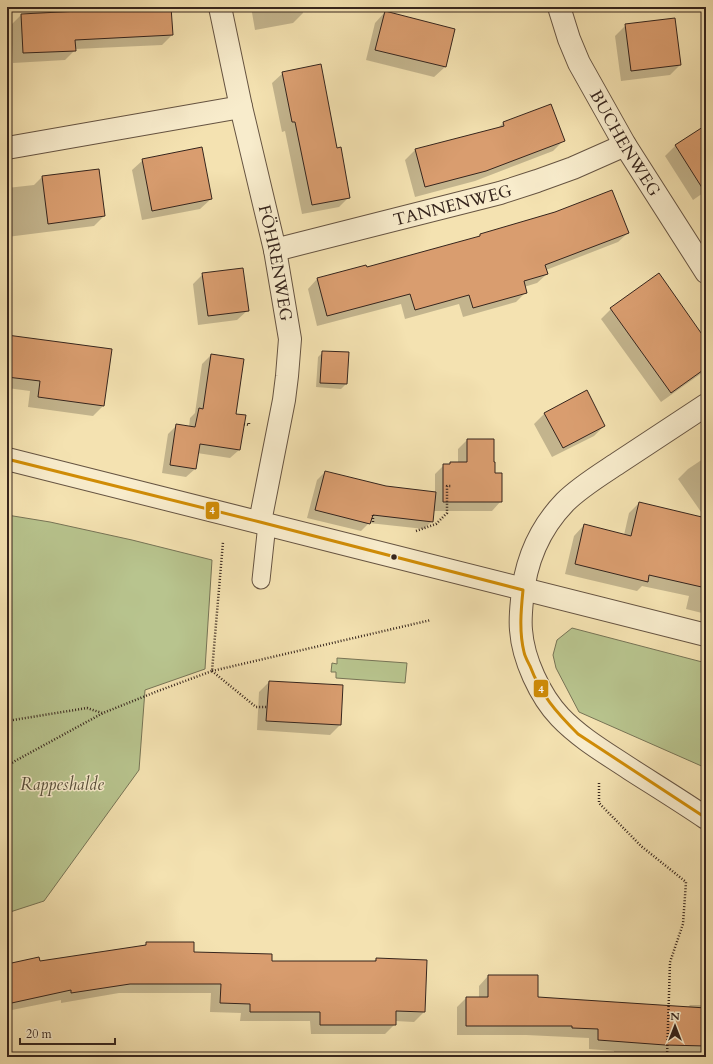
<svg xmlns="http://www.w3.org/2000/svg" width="713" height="1064" viewBox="0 0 713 1064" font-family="Cardo,serif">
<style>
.green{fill:#b8c48e;stroke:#777456}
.shadow{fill:#0003}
.building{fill:#d99d6f;stroke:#36251d}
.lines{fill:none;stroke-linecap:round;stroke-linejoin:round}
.lane-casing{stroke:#665442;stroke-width:19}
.street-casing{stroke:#665442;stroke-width:24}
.path{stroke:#36251d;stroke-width:2.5;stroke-dasharray:1 2;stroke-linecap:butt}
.lane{stroke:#f8eccc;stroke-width:17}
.street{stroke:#f8eccc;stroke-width:22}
.bus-1-casing{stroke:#f8eccc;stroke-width:6}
.bus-1{stroke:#d08c06;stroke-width:3}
.bus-dot{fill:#36251d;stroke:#f8eccc;stroke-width:1.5}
.labels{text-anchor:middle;stroke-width:3;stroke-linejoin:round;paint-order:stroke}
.street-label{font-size:17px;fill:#36251d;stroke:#f8eccc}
.park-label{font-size:17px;font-style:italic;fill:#564d39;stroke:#f8eccc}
.line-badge{stroke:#f8eccc;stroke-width:1.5}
.badge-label{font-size:11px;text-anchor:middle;font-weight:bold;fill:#fff}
</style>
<rect width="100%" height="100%" fill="#f4e2b1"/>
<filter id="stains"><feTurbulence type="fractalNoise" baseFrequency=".005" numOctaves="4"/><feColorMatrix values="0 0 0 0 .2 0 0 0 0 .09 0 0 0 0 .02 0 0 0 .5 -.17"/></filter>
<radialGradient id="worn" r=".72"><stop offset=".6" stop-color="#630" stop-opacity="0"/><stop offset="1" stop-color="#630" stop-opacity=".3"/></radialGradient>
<path class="green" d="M7,515L50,522L132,540L212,560L205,669L145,690L139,770L44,901L7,913Z
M572,628L706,663V768L579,712L556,668L553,655L557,640Z
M337,658L407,663L405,683L336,678V672H331L332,663L337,664Z"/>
<path class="shadow" d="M112,7H170L172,35L162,45L75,49V50L65,60L13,63L11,25L21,15L109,10Z
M251,7H302L303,13L293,23L255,30Z
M385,12L445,67L434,77L366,60L375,23Z
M626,25L680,65L670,75L621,81L615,36Z
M283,73L337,149L349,197L339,207L302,214L285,131L282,132L272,83Z
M503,123L564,140L553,151L475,181L415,197L405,160L415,150L497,129Z
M706,126V191L693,200L665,156L675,146Z
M143,160L211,199L200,209L142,220L132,170Z
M98,170L104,216L94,226L7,237V188L34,185L42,177Z
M628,233L618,242L546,270L547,274L537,283L524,287L526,292L516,302L463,317L459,304L405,319L401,304L317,326L308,289L317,279L366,268L477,238L480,235Z
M203,274L248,310L237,320L198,325L193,284Z
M611,309L706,341V370L661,402L601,319Z
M7,336L111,349L103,406L93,416L28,407L30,391L7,388Z
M323,352L346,384L341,389L316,387L318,357Z
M211,355L235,415L239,450L230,458L197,453L195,469L186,477L162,473L168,434L177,425L189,427L190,418L195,413L202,364Z
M586,391L604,426L594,436L552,457L534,424L544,414Z
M467,440L493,463L494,474L501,501L492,511H433L432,521L424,529L369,523L361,531L307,518L317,480L325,472L384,487L435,493V474L444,465L458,463V449Z
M706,457V519L678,479L688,469Z
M639,503L706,519V614L686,609L689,596L642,586L637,591L565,574L574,536L584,525L624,535L629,513Z
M269,682L340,725L330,735L257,730L259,692Z
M147,943L193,953L271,962H373L376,959L424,1012L414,1022L395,1021V1024L385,1034H311L310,1021H240L241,1013L210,1012L211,993H119L61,1003V1000L7,1011V965L39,962L143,946Z
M488,976L537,998L687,1008L690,1005H706V1056L693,1055V1057H614V1051L589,1049V1038L526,1035H457V1007L466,998H479V986Z
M136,1055V1057H122Z"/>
<path class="building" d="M119,7H171L173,35L75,40L76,51L23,53L21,14L119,9Z
M385,11L455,29L446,67L375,50Z
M675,18L681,65L631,71L625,24Z
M321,64L337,148L341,147L350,198L312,205L295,122H292L282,72Z
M551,104L565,141L486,171L425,187L415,149L504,126L503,122Z
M706,125V194L675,145Z
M202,147L212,199L152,211L142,159Z
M99,169L105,216L48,224L42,176Z
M612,190L629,233L545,265L548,274L524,281L527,293L473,308L469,295L415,310L410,294L327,316L317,278L366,265L367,267L480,236V234L555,212Z
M243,268L249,311L208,316L202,273Z
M659,273L706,340V368L671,393L610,308Z
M7,335L112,349L104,406L38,397L40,381L7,377Z
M322,351L349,352L347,384L320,383Z
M211,354L244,359L236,414L246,415L240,450L200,444L196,469L170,465L176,424L195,427L199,408L203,409Z
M587,390L605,426L563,448L544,413Z
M467,439H494V462H495V473H502V502H443V464H450V462H467Z
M325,471L386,486L436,492L433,522L373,515L370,524L315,510Z
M639,502L706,518V588L649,575L648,582L575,564L584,524L631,536Z
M269,681L343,685L341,725L266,721Z
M146,942H194V952L272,954V961H376V958L427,960L425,1012L396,1011V1025H320V1012H250V1004L220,1003L221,984H130L71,993V990L7,1004V964L39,957L40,961L146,945Z
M488,975H538V997L706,1008V1046L665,1045L598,1040V1029L572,1028V1026H466V997H488Z"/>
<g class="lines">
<defs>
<path id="lane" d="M261,580L267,524"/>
<g id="street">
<path id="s1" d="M220,7L241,107L275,250L290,339L287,376L284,400L260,522"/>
<path id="s2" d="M559,7L569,39L579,63L625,145L706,272"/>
<path d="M7,148L241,107"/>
<path id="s3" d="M275,250L500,193L537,181L573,168L625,145"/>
<path d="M706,405C677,424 647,444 618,463C600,475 580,487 565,502C539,529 525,563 522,600C521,610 520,620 521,630C523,659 540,696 560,717C580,738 606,753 630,769C655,785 681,801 706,818"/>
<path d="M7,459C240,516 473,578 706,635"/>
</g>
</defs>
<use href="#lane" class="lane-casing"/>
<use href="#street" class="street-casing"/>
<path class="path" d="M244,424L249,425V422
M373,515V522
M416,531L436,524L447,513V486H451
M212,671L431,620
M212,671L256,707H267
M7,721L87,708L102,713
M7,766L15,761L103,713L158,691L212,671L223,542
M599,783V803L641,846L686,882L683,924L670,962L667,1057"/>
<use href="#lane" class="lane"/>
<use href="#street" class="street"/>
<defs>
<path id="bus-1" d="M7,459L260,522L523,590C521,610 519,632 524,652C525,657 528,662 530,666C541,695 556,712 578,734L706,818"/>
</defs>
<use href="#bus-1" class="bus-1-casing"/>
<use href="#bus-1" class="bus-1"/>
</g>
<circle class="bus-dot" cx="394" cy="557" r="3.5"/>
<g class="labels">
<g class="street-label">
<text dy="6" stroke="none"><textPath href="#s2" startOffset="152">BUCHENWEG</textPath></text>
<text dy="6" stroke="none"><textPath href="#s3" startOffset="183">TANNENWEG</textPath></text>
<text dy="6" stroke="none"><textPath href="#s1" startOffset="262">FÖHRENWEG</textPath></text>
</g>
<g class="park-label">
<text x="62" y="790">Rappeshalde</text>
</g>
</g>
<g class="line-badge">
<rect x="205" y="501" width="15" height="19" rx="4" fill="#d08c06"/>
<rect x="533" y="679" width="16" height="19" rx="4" fill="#d08c06"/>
</g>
<g class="badge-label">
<text x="212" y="514">4</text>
<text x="541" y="693">4</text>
</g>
<rect width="713" height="1064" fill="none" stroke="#f4e2b1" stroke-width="24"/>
<rect x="8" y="8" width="697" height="1048" fill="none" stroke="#36251d" stroke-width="2"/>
<rect x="12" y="12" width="689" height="1040" fill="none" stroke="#36251d"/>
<g transform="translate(675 1026)" stroke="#f8eccc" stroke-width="3" paint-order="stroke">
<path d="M0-3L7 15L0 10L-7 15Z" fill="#36251d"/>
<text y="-6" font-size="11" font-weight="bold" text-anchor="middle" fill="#36251d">N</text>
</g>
<path d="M20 1038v6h95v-6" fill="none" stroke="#36251d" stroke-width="2"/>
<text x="26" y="1038" font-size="12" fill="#36251d" stroke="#f8eccc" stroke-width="3" paint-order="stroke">20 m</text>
<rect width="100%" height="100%" filter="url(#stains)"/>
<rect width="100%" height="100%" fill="url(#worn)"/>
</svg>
